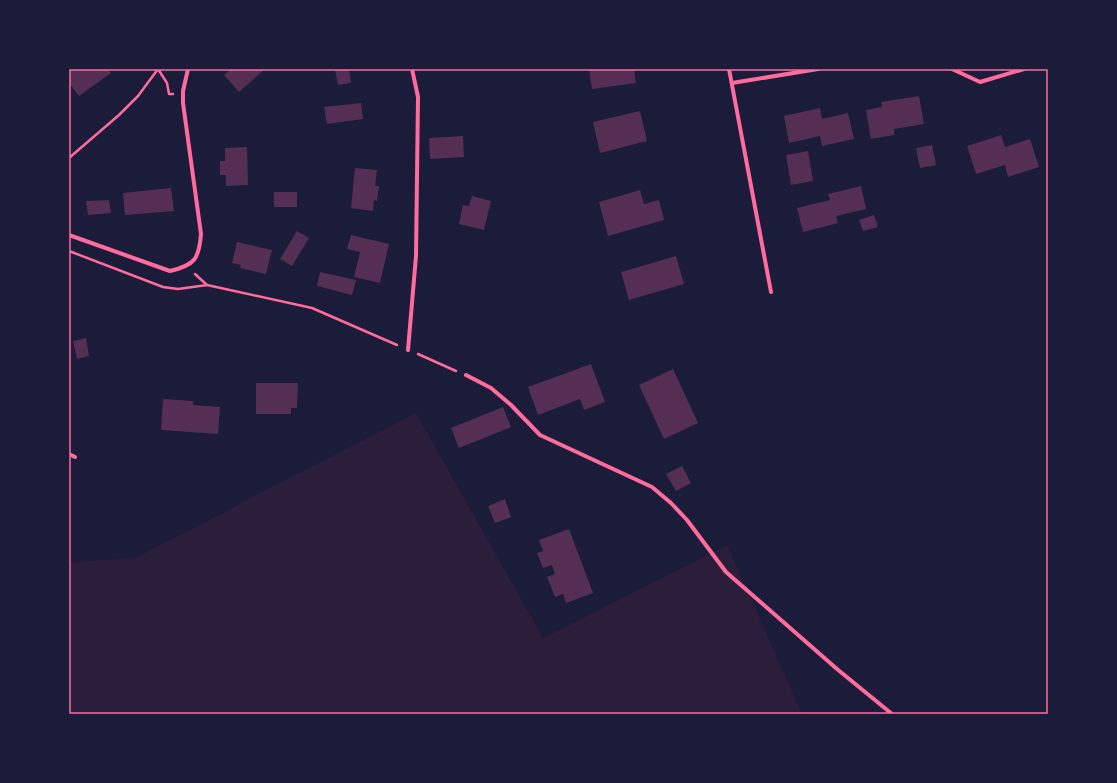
<svg xmlns="http://www.w3.org/2000/svg" width="1117" height="783" viewBox="0 0 1117 783" font-family="'Alegreya Sans',sans-serif">
<style>
.green{fill:#2a1e3b}
.building{fill:#542f53}
.lines{fill:none;stroke-linecap:round;stroke-linejoin:round}
.path{stroke:#ff6b9d;stroke-width:2.5}
.minor{stroke:#ff6b9d;stroke-width:4}
.neatline{fill:none;stroke:#ff6b9d;stroke-width:1.5}
</style>
<rect width="100%" height="100%" fill="#1b1b3a"/>
<path class="green" d="M416,413L543,638L727,545L802,714H69V562L135,558Z"/>
<path class="building" d="M69,69H108L111,73L79,96L69,83Z
M231,69H265L239,92L224,75Z
M335,69H349L351,83L338,85Z
M589,69H634L636,83L592,89Z
M919,96L924,124L894,129V135L871,139L866,110L882,107L881,102Z
M361,103L363,119L327,124L324,107Z
M820,108L822,119L848,113L854,139L822,146L820,136L789,143L784,116Z
M640,111L647,141L600,153L593,122Z
M1001,135L1005,147L1030,139L1039,167L1008,177L1005,165L976,174L967,146Z
M463,136L464,157L430,159L429,138Z
M932,145L936,165L920,168L916,148Z
M247,147L248,185L226,186V175H220V161H225V148Z
M808,151L813,181L791,185L786,155Z
M355,168L377,170L375,186H379L377,201L374,200L373,211L351,208Z
M861,186L866,209L836,216L838,223L803,232L797,208L830,200L828,194Z
M171,188L174,211L125,215L123,193Z
M640,190L644,204L659,200L664,220L608,236L599,202Z
M274,192H297V207H274Z
M472,196L491,201L484,230L459,224L463,205L469,206Z
M109,200L111,213L88,215L86,201Z
M874,215L878,227L863,231L859,220Z
M297,231L309,238L292,266L280,259Z
M351,235L389,244L380,283L354,277L360,252L347,249Z
M237,242L272,250L266,274L240,268L241,265L232,263Z
M676,256L684,284L629,300L621,272Z
M320,272L356,280L352,295L317,286Z
M86,338L89,356L77,359L73,341Z
M591,364L605,402L584,410L580,399L538,415L528,387Z
M673,369L698,423L664,439L639,385Z
M256,383H298L297,408H291V414H256Z
M163,399L193,401V405L220,407L218,434L161,430Z
M503,407L511,427L459,448L451,428Z
M682,466L691,483L676,491L666,474Z
M505,499L511,517L495,523L488,506Z
M569,529L593,593L566,603L563,594L555,597L547,577L555,574L552,565L543,568L537,553L543,551L539,540Z"/>
<g class="lines">
<path class="path" d="M158,69L167,83L169,94H173
M69,158L119,115L138,96L158,69
M69,251L163,287L178,289L207,285
M195,274L207,285L312,308L397,345
M418,354L456,371"/>
<path class="minor" d="M729,69L771,292
M952,69L980,82L1024,69
M732,83L818,69
M69,235L170,271C195,265 199,259 201,234L183,103V91L188,69
M408,350L416,256L418,97L412,69
M466,375L491,388L511,405L540,435L652,487L671,503L687,520L726,572L837,669L892,714
M69,454L75,457"/>
</g>
<rect width="1117" height="783" fill="none" stroke="#1b1b3a" stroke-width="140"/>
<rect x="70" y="70" width="977" height="643" class="neatline"/>
</svg>
